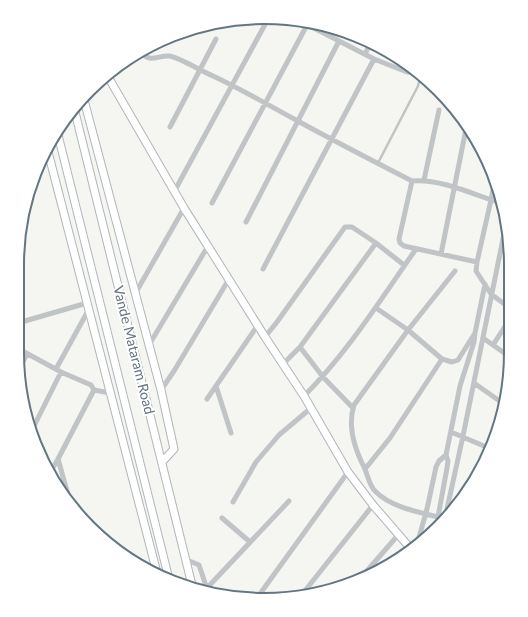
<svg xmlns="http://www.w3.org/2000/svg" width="528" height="617" viewBox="0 0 528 617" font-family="Lato,sans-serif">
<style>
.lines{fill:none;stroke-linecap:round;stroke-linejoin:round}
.secondary-casing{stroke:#b0b6ba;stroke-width:9}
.lane{stroke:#c0c4c7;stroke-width:2.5}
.street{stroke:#c0c4c7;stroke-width:5}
.secondary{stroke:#fff;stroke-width:7}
.labels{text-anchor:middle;stroke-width:4;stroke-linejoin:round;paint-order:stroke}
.street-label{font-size:14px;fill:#647681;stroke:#fff}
.rim{fill:none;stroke:#647681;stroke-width:2}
</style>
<rect width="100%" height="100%" fill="#f5f5f1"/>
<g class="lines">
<defs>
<path id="secondary" d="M107,75L184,208L265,337L304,396L348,472L373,505L411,549
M84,100L161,390L174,449L162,462
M75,112L193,589
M58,135L169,579
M47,148L157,573"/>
</defs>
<use href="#secondary" class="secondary-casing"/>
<path class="lane" d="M378,163L418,86L420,78"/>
<path class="street" d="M306,24L374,59L407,72H412
M143,54C151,63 159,55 169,56C179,57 201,71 213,76C241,89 268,105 296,120C334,141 373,161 412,181C438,179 466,191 491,200L495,180
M365,54L371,42
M170,127L216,39
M424,180L439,110
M412,181L399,239L400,243L404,246L477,262
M174,192L268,19
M501,202L491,200L477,262L476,271L491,294L511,309
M212,203L307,25
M246,222L339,41
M441,254L466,129
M263,269L374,59
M135,294L184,208
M376,308L408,330L442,359L452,362L458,360L475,333L485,284
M18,323L87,303
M265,337L277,322L345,227H352L376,243L404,265
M483,338L510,357
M149,345L208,246
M493,345L511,317
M300,347L323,377L353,408
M17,348L61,372L91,385L94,390L58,459L71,505
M442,359L390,438L365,469C368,477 370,487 376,492C391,507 418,512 438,517L447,468L448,461L446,455
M283,364L300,347L376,243
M19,369L27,354
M56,369L89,309
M474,383L501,402
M216,386L231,433
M94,390L110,393
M161,390L174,371L229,279
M304,396C348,352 381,299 416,249
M207,399L258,325
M31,432L61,372
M451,432L491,449
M365,469C355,450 347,427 354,405L408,330L455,271
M50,473L58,459
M233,502L256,462L279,435L311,408
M222,518L250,542
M445,518L463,436L506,224
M411,548L418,541L427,509L436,467L439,461L446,455L460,386L474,342L475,333
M187,560L199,565L208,592
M359,580L399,534
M207,588L289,501
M300,597L373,505
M257,598L348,472"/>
<use href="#secondary" class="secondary"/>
</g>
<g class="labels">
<g class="street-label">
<text transform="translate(134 350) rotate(76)" y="5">Vande Mataram Road</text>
</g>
</g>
<path d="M0 0H528V617H0ZM264 24H264A240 240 0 0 1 504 264V353A240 240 0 0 1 264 593H264A240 240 0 0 1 24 353V264A240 240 0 0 1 264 24Z" fill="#fff" fill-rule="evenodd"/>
<path class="rim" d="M264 24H264A240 240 0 0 1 504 264V353A240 240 0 0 1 264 593H264A240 240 0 0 1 24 353V264A240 240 0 0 1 264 24Z"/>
</svg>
